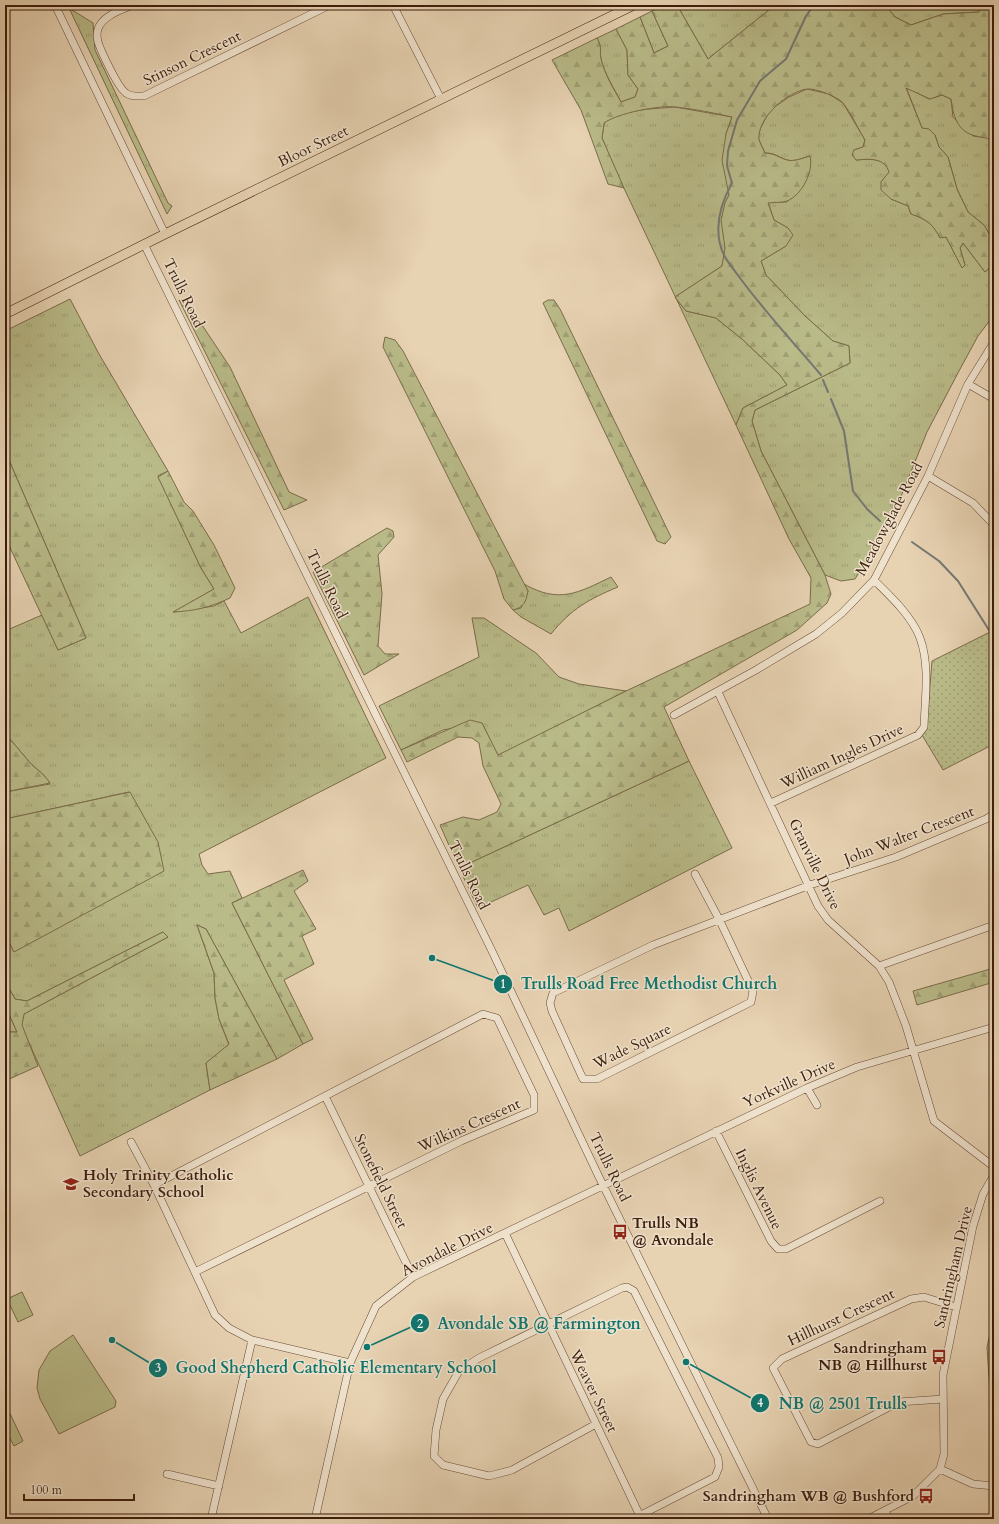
<svg xmlns="http://www.w3.org/2000/svg" width="999" height="1524" viewBox="0 0 999 1524" font-family="Cardo,serif">
<style>
.grass{fill:url(#grass-tufts);stroke:#7b6c4a}
.forest{fill:url(#forest-firs);stroke:#7b6c4a}
.park{fill:url(#park-dots);stroke:#7b6c4a}
.pitch{fill:#b9bb89;stroke:#7b6c4a}
.lines{fill:none;stroke-linecap:round;stroke-linejoin:round}
.stream{stroke:#757872;stroke-width:2}
.minor-casing{stroke:#684a35;stroke-width:8}
.major-casing{stroke:#3d1d0b;stroke-width:10}
.minor{stroke:#efe2cd;stroke-width:7}
.major{stroke:#e7d2b2;stroke-width:9}
.labels{text-anchor:middle;stroke-width:3;stroke-linejoin:round;paint-order:stroke}
.street-label{font-size:15px;fill:#3d1d0b;stroke:#efe2cd}
.poi-label{font-size:15px;font-weight:bold;fill:#3d1d0b;stroke:#efe2cd;text-anchor:start}
.leader{fill:none;stroke:#0f766e;stroke-width:1.5}
.callout-dot{fill:#0f766e;stroke:#efe2cd;stroke-width:1.5}
.mark-label{font-size:12px;text-anchor:middle;font-weight:bold;fill:#fff}
.callout-label{font-size:16px;text-anchor:middle;font-weight:bold;fill:#0f766e;stroke:#efe2cd;stroke-width:3;stroke-linejoin:round;paint-order:stroke}
</style>
<defs>
<pattern id="grass-tufts" width="24" height="20" patternUnits="userSpaceOnUse"><rect width="24" height="20" fill="#b9bb89"/><path d="M3 7l-1-3M5 7V3M7 7l1-3M15 17l-1-3M17 17v-4M19 17l1-3" fill="none" stroke="#a0a075"/></pattern>
<pattern id="forest-firs" width="22" height="20" patternUnits="userSpaceOnUse"><rect width="22" height="20" fill="#b9bb89"/><path d="M5 1l3.5 6h-7zM16 11l3.5 6h-7z" fill="#a0a075"/></pattern>
<pattern id="park-dots" width="8" height="8" patternUnits="userSpaceOnUse"><rect width="8" height="8" fill="#b9bb89"/><path d="M2 2h.1M6 6h.1" fill="none" stroke="#a0a075" stroke-width="1.8" stroke-linecap="round"/></pattern>
</defs>
<rect width="100%" height="100%" fill="#e7d2b2"/>
<filter id="stains"><feTurbulence type="fractalNoise" baseFrequency=".005" numOctaves="4"/><feColorMatrix values="0 0 0 0 .2 0 0 0 0 .09 0 0 0 0 .02 0 0 0 .5 -.17"/></filter>
<radialGradient id="worn" r=".72"><stop offset=".6" stop-color="#630" stop-opacity="0"/><stop offset="1" stop-color="#630" stop-opacity=".3"/></radialGradient>
<path class="grass" d="M677,5H775L708,59Z
M885,5H982V6L979,12L943,14L911,25L895,17Z
M69,8L93,23L95,50L168,203L172,206L167,214Z
M652,11L668,46L654,53L640,17Z
M616,29L627,50L628,75L638,89L635,97L621,102C614,88 605,75 601,59C599,49 603,50 597,38Z
M906,87L929,99L942,95L951,99L953,117L973,136L990,138L994,142V242L984,225L968,212L957,189L948,157L939,147L935,135L922,128Z
M807,89L829,94L843,103L865,140L863,147L854,150L856,160C870,159 884,157 890,172L881,182L891,199L908,206L911,214C926,219 933,224 940,237H946L962,267L965,265L960,248L963,243L985,272L994,264V315L978,336L959,371L927,432L902,494L876,546L855,579L841,581L825,575L761,451L752,421L755,410L850,363L849,346L833,341L805,316L766,275L761,261L786,246L788,228L774,220L768,202H787L810,156C803,158 794,162 787,160C778,157 776,153 765,153L758,138L760,129L770,110L789,97Z
M675,107L732,117L726,134L729,195C719,213 724,229 725,248C725,254 723,260 722,266L675,297L686,311L716,318L742,339L780,375L787,385L743,408L736,425L613,165L602,138L604,123C623,109 652,109 675,107Z
M70,299L99,354L168,471L158,476L201,568L214,589L174,612L214,606L224,601L241,633L308,597L386,758L199,854L202,865L208,874L230,871L242,898L232,903L303,1044L277,1059L206,929L197,925L214,973L215,998L219,1019L229,1045L206,1063L210,1090L80,1156L21,1025L24,1014L168,937L163,932L27,1001L15,999L5,981V923L8,940L14,952L129,792L5,819V792L50,784C43,771 33,768 26,758C19,750 13,742 5,734V631L42,615L58,650L86,638L5,451V331Z
M611,577L618,587C589,599 571,609 551,634L521,617L513,610L521,608L528,591L524,584C559,604 578,593 611,577Z
M472,618H484L536,653L559,677L579,684L626,691L498,756L482,723L443,730L401,750L379,706L479,657Z
M689,761L732,848L569,931L559,908L544,915L528,885L478,908L459,868Z
M5,1005L17,1032H5Z"/>
<path class="forest" d="M665,5H677L708,59L775,5H885L895,17L911,25L943,14L979,12L982,5H994V142C988,137 983,138 976,136C957,132 953,115 951,99L942,95L930,99L906,88L922,128L929,129L935,135L939,147L948,157L957,189L968,212L984,225L994,242V264L985,272L963,243L960,248L965,265L962,268L946,237L940,238C933,224 926,219 911,214L908,206L891,199L881,190V182L889,172C884,157 869,159 856,160L852,155L854,150L863,147L865,140C858,129 852,114 843,103C838,97 816,88 807,89C787,92 760,116 759,136C758,141 763,148 765,153C777,154 777,157 787,160C794,162 803,158 810,156C814,171 802,195 787,201C782,203 774,202 768,203L774,220L788,228L793,235L786,246L761,261L766,275L805,316L833,341L849,346L850,363L755,410L752,421L761,451L825,575L831,594L827,603L797,630L664,707L689,761L459,868L440,825L463,817L479,820L497,812L501,804L483,766L479,743L472,738L458,737L407,762L401,750L470,720L482,723L498,755L626,691L810,604L811,578L789,539L736,425L743,408L787,385L780,375L742,339L716,318L686,311L675,297L722,266L725,248L721,220L725,203L729,195L722,160L726,134L732,117C714,113 695,109 676,107C659,105 618,113 604,123L602,138L624,188L608,184L581,110L552,60L597,38C603,50 599,49 601,59C605,75 613,88 621,102L635,97L638,89L628,75L627,50L616,29L640,17L654,53L668,46L652,11Z
M179,300L192,310L230,367L289,492L307,500L284,510Z
M548,300H554L560,309L671,537L665,544L657,541L543,303Z
M385,337L395,340L403,351L528,591C526,602 524,607 513,610L504,599L495,571L383,347Z
M5,451L86,638L58,650L5,537Z
M168,471L184,502L193,511L214,545L235,588L230,598C211,607 195,611 173,612L214,589L201,568L158,477Z
M387,528L393,531L394,537L378,555L382,594L378,646L385,654H399L364,675L313,572Z
M5,734C13,742 19,750 26,758C33,768 42,771 50,783L5,792Z
M130,792L158,842L164,871L14,952L8,940L5,923V819Z
M303,870L308,881L294,891L316,929L302,936L314,964L284,980L313,1039L303,1044L232,903Z
M197,925L206,929L277,1059L210,1090L206,1063L229,1044L219,1019L215,998L214,973Z
M163,932L168,937L24,1014L22,1025L38,1066L5,1081V1032H17L5,1005V981L15,999L27,1001Z
M994,968V982L917,1005L913,991Z
M994,1316V1454L987,1347Z"/>
<path class="park" d="M994,630V744L943,770L922,735L928,711L932,661Z"/>
<path class="pitch" d="M22,1292L33,1315L18,1322L7,1299Z
M73,1335L116,1401L115,1407L59,1434L40,1399L37,1388L39,1370L50,1351Z
M5,1403L23,1441L14,1446L8,1435L5,1443Z"/>
<g class="lines">
<path class="stream" d="M814,5L806,16L786,59L760,81L737,120L728,151L727,166L732,183C722,201 715,223 720,244C723,258 733,268 740,278C765,312 794,343 821,375
M823,380L828,392
M831,399L844,431L853,491L867,509L880,521
M912,542L939,561L958,581L994,638"/>
<defs>
<path id="minor" d="M55,5L165,234
M133,5C121,10 102,16 98,29C97,32 97,38 98,42C101,51 118,88 126,93C131,97 137,96 144,96L330,5
M393,5L441,99
M144,244L491,949L599,1177L768,1519
M968,384L994,399
M928,476L973,503L994,525
M718,692L818,906L828,920L879,966L889,982L906,1026L934,1121L994,1167
M674,715L756,670L816,634L842,613L874,580L928,476L968,384L994,342
M771,803L918,735L924,727C925,698 930,665 920,638C912,616 890,596 874,580
M695,874L720,921L753,991L751,1002L597,1079H583L552,1011L550,1003L553,993L653,945L810,885L896,857L986,819L994,814
M879,966L994,925
M807,1088L817,1105
M325,1096L413,1277
M716,1131L771,1241L778,1249H786L880,1201
M131,1142L154,1185L215,1315L229,1328L252,1340L350,1363
M154,1185L483,1014L497,1018L534,1095V1110L461,1141L195,1272
M505,1233L640,1516
M943,1399L899,1402L818,1444L811,1442L773,1368L782,1359L911,1299L924,1297L956,1307
M596,1424L512,1470L489,1476L443,1465L434,1456L436,1430L443,1399L459,1371L479,1358L622,1288L627,1287L634,1291L718,1458L719,1467L715,1477L633,1519
M940,1469L973,1484L994,1486
M167,1474L219,1486
M885,1511L889,1519
M211,1519L252,1340
M315,1519L350,1363L376,1306L413,1277L807,1088L857,1067L994,1027
M868,1519L913,1496L940,1469L944,1454L943,1375L973,1226L983,1194L994,1175"/>
<path id="major" d="M5,314L165,234L634,5"/>
</defs>
<use href="#minor" class="minor-casing"/>
<use href="#major" class="major-casing"/>
<use href="#minor" class="minor"/>
<use href="#major" class="major"/>
</g>
<defs>
<symbol id="school-bare" viewBox="-9 -9 18 18"><path d="M0-5L7-2L0 1L-7-2ZM-4 1L0 2.5L4 1V4Q0 6-4 4Z" fill="#8f2418" stroke="#efe2cd" stroke-width="2.5" paint-order="stroke"/></symbol>
<symbol id="bus-bare" viewBox="-9 -9 18 18"><path d="M-5-6H5V4H4V6H2V4H-2V6H-4V4H-5ZM-3.5-4V0h7V-4ZM-3.5 1.2v1.5H-2V1.2ZM2 1.2v1.5H3.5V1.2Z" fill="#8f2418" stroke="#efe2cd" stroke-width="2.5" paint-order="stroke"/></symbol>
</defs>
<g fill-rule="evenodd">
<use href="#school-bare" x="60" y="1173" width="22" height="22"/>
<use href="#bus-bare" x="609" y="1221" width="22" height="22"/>
<use href="#bus-bare" x="928" y="1346" width="22" height="22"/>
<use href="#bus-bare" x="915" y="1485" width="22" height="22"/>
</g>
<g class="labels">
<g class="street-label">
<text transform="translate(192 58) rotate(-26)" y="5">Stinson Crescent</text>
<text transform="translate(313 146) rotate(-26)" y="5">Bloor Street</text>
<text transform="translate(184 293) rotate(64)" y="5">Trulls Road</text>
<text transform="translate(889 519) rotate(-62)" y="5">Meadowglade Road</text>
<text transform="translate(327 584) rotate(64)" y="5">Trulls Road</text>
<text transform="translate(842 756) rotate(-25)" y="5">William Ingles Drive</text>
<text transform="translate(909 835) rotate(-21)" y="5">John Walter Crescent</text>
<text transform="translate(815 864) rotate(64)" y="5">Granville Drive</text>
<text transform="translate(469 875) rotate(64)" y="5">Trulls Road</text>
<text transform="translate(632 1046) rotate(-26)" y="5">Wade Square</text>
<text transform="translate(789 1083) rotate(-24)" y="5">Yorkville Drive</text>
<text transform="translate(469 1125) rotate(-24)" y="5">Wilkins Crescent</text>
<text transform="translate(610 1167) rotate(64)" y="5">Trulls Road</text>
<text transform="translate(381 1181) rotate(64)" y="5">Stonefield Street</text>
<text transform="translate(759 1189) rotate(64)" y="5">Inglis Avenue</text>
<text transform="translate(447 1249) rotate(-27)" y="5">Avondale Drive</text>
<text transform="translate(953 1267) rotate(-77)" y="5">Sandringham Drive</text>
<text transform="translate(841 1317) rotate(-25)" y="5">Hillhurst Crescent</text>
<text transform="translate(594 1391) rotate(64)" y="5">Weaver Street</text>
</g>
<g class="poi-label">
<text x="83" y="1180">Holy Trinity Catholic<tspan x="83" dy="17">Secondary School</tspan></text>
<text x="632" y="1228">Trulls NB<tspan x="632" dy="17">@ Avondale</tspan></text>
<text x="927" y="1353" text-anchor="end">Sandringham<tspan x="927" dy="17">NB @ Hillhurst</tspan></text>
<text x="914" y="1501" text-anchor="end">Sandringham WB @ Bushford</text>
</g>
</g>
<path class="leader" d="M432 958L503 984M367 1347L420 1323M112 1340L158 1368M686 1362L760 1403"/>
<g class="callout-dot">
<circle cx="432" cy="958" r="4"/>
<circle cx="367" cy="1347" r="4"/>
<circle cx="112" cy="1340" r="4"/>
<circle cx="686" cy="1362" r="4"/>
<circle cx="503" cy="984" r="10"/>
<circle cx="420" cy="1323" r="10"/>
<circle cx="158" cy="1368" r="10"/>
<circle cx="760" cy="1403" r="10"/>
</g>
<g class="mark-label">
<text x="503" y="988">1</text>
<text x="420" y="1328">2</text>
<text x="158" y="1372">3</text>
<text x="760" y="1407">4</text>
</g>
<g class="callout-label">
<text x="649" y="989">Trulls Road Free Methodist Church</text>
<text x="539" y="1329">Avondale SB @ Farmington</text>
<text x="336" y="1373">Good Shepherd Catholic Elementary School</text>
<text x="843" y="1409">NB @ 2501 Trulls</text>
</g>
<rect width="999" height="1524" fill="none" stroke="#e7d2b2" stroke-width="20"/>
<rect x="6" y="6" width="987" height="1512" fill="none" stroke="#3d1d0b" stroke-width="2"/>
<rect x="10" y="10" width="979" height="1504" fill="none" stroke="#3d1d0b"/>
<path d="M24 1494v6h110v-6" fill="none" stroke="#3d1d0b" stroke-width="2"/>
<text x="30" y="1494" font-size="12" fill="#3d1d0b" stroke="#efe2cd" stroke-width="3" paint-order="stroke">100 m</text>
<rect width="100%" height="100%" filter="url(#stains)"/>
<rect width="100%" height="100%" fill="url(#worn)"/>
</svg>
